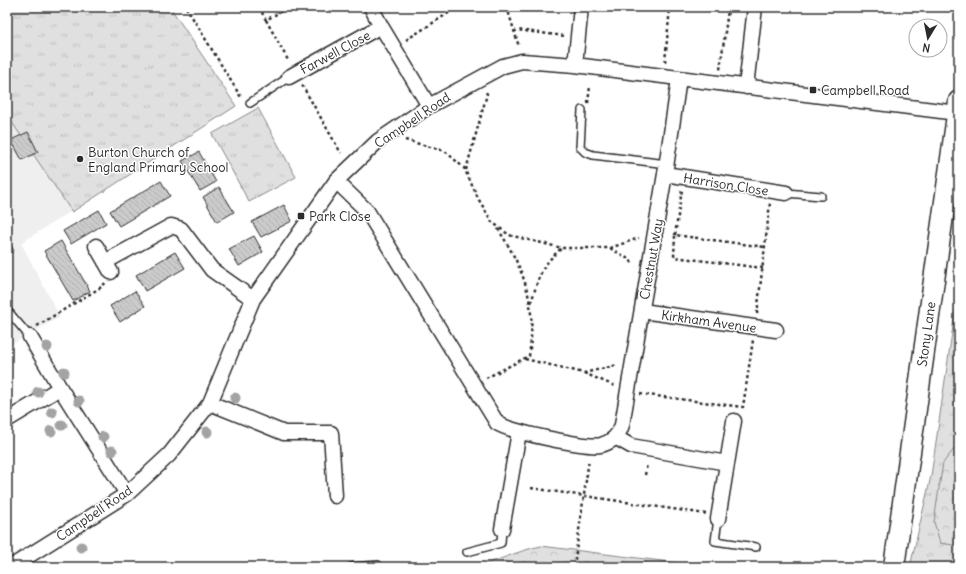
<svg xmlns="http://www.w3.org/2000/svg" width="966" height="574" viewBox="0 0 966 574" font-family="Delius,sans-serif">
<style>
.built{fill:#efefef}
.grass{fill:url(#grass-tufts);stroke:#868686}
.forest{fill:url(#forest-crowns);stroke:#868686}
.building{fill:url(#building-back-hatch);stroke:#2b2b2b}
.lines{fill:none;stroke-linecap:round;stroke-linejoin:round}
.service-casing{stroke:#2b2b2b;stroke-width:10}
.minor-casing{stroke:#2b2b2b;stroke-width:17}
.secondary-casing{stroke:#2b2b2b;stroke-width:23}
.path{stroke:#2b2b2b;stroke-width:2.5;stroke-dasharray:3 3;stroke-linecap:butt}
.service{stroke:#fff;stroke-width:7}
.minor{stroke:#fff;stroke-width:14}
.secondary{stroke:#fff;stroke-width:20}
.tree{fill:#a3a3a3}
.poi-dot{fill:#2b2b2b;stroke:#fff;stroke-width:1.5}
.labels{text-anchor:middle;stroke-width:3;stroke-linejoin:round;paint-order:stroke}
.street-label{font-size:13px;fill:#2b2b2b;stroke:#fff}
.poi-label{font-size:13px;fill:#2b2b2b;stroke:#fff;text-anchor:start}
</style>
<defs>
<pattern id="grass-tufts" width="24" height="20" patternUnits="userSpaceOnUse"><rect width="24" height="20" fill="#e0e0e0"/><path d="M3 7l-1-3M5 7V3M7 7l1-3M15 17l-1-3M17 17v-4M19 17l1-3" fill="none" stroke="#c0c0c0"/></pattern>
<pattern id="forest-crowns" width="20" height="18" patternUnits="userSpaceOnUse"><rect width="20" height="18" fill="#e0e0e0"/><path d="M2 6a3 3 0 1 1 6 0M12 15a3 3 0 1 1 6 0" fill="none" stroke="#c0c0c0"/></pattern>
<pattern id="building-back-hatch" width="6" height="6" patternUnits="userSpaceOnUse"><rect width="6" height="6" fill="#cbcbcb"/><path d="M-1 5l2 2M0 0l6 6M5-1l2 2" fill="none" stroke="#aeaeae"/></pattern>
</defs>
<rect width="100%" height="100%" fill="#fff"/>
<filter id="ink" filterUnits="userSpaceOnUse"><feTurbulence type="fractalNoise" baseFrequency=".025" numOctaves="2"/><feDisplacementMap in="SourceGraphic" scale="8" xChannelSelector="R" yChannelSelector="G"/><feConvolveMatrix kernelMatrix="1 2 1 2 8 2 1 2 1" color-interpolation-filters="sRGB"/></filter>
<g filter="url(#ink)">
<path class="built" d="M170,7L236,106L21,243L60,317L7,347V56Z"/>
<path class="grass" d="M7,7H170L236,106L72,212L7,115Z
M258,108L296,177L249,202L212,134Z
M959,285V567H910L931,476Z"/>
<path class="forest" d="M955,448L959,450V546L940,543L934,522L939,488L943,463Z
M541,546L678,563L679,567H467C492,565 515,551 541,546Z"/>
<path class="building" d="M28,132L38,152L22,160L11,140Z
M199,152L216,182L200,191L182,161Z
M161,181L170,196L119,226L110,211Z
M219,187L234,212L217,222L203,197Z
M7,195L12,204L7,206Z
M284,205L292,221L261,237L252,222Z
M99,210L106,223L71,244L63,231Z
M254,236L263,252L239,266L229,249Z
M7,238L14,251L7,255Z
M61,241L90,291L73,301L44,251Z
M175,252L185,268L145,291L136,275Z
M135,291L145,306L120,322L110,306Z"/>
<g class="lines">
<defs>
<path id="service" d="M250,103L289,77
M582,110L580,147L585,152L593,155L667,164
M786,193L821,196
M7,310L30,337
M718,519L715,541L756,547
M467,552L501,543L502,529
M351,567L378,565"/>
<path id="minor" d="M371,7L381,26L429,106
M575,65L581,7
M289,77L381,26
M746,87L755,7
M665,174L786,193
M336,181L367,211L497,423C510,432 587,448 601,445C612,442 619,435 622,425L665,174L679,79
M96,246L111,272
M105,262L171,226L181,229L212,270L253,299
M642,311L776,330
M30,337L60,388L127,494
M210,403L284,433H331L335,496
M7,420L60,388
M615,437L631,446L727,463
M718,519L734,421
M502,529L519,432
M14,565L127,494L169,455L210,403L253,299L336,181L378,141L429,106L503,66L522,61L575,65L957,113"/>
<path id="secondary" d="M894,567L959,101"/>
</defs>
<use href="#service" class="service-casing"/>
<use href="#minor" class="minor-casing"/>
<use href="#secondary" class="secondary-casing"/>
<path class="path" d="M186,7L242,99
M259,7L266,20L289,7
M507,7L519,47
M695,7L728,10L720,70
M266,20L289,62
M514,32L517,30L565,36
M406,40L458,7
M665,62L670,7
M302,85L341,153
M588,103L590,86
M405,140L445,151L464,168L479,200L492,222L509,235L562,248H610L630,260L634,265
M466,170L487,94L485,90
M675,235L682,190
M610,248L639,238
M763,268L674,257L675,235L765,247
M531,303C539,277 540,266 562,248
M757,314L770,203
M37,326L103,286L105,283
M525,359L584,373L618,365
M584,373L615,386
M486,378L529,356C537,303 525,270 496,226
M640,394L743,407L753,340
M645,475L647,464
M531,488L706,514
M574,566L589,459"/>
<use href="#service" class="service"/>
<use href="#minor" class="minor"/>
<use href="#secondary" class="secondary"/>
</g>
<g class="tree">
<circle cx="47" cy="347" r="5.5"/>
<circle cx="64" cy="372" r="5.5"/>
<circle cx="38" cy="392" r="5.5"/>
<circle cx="235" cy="398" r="5.5"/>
<circle cx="79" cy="401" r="5.5"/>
<circle cx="52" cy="412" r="5.5"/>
<circle cx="62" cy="425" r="5.5"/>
<circle cx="51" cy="431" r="5.5"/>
<circle cx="207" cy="432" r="5.5"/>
<circle cx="103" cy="437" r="5.5"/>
<circle cx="112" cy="451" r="5.5"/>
<circle cx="81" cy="547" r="5.5"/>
</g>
</g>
<g class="poi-dot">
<rect x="809" y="86" width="8" height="8" rx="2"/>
<circle cx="80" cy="159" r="4"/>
<rect x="297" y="212" width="8" height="8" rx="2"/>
</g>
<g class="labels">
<g class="street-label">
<text transform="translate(335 52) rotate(-28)" y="5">Farwell Close</text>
<text transform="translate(412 120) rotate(-34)" y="5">Campbell Road</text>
<text transform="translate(726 184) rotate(9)" y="5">Harrison Close</text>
<text transform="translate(651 259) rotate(-80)" y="5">Chestnut Way</text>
<text transform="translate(709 321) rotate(8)" y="5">Kirkham Avenue</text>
<text transform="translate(926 334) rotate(-82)" y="5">Stony Lane</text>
<text transform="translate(94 513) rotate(-34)" y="5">Campbell Road</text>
</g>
<g class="poi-label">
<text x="821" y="95">Campbell Road</text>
<text x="88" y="157">Burton Church of<tspan x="88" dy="15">England Primary School</tspan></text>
<text x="309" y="221">Park Close</text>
</g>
</g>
<rect width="966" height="574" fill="none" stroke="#fff" stroke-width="24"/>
<rect x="12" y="12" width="942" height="550" fill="none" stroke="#2b2b2b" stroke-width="1.5" filter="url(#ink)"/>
<g transform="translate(928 38) rotate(190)"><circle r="19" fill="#ffffff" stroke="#aaaaaa"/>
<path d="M0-3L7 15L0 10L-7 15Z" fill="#2b2b2b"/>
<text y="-6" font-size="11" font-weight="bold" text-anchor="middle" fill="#2b2b2b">N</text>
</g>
</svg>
